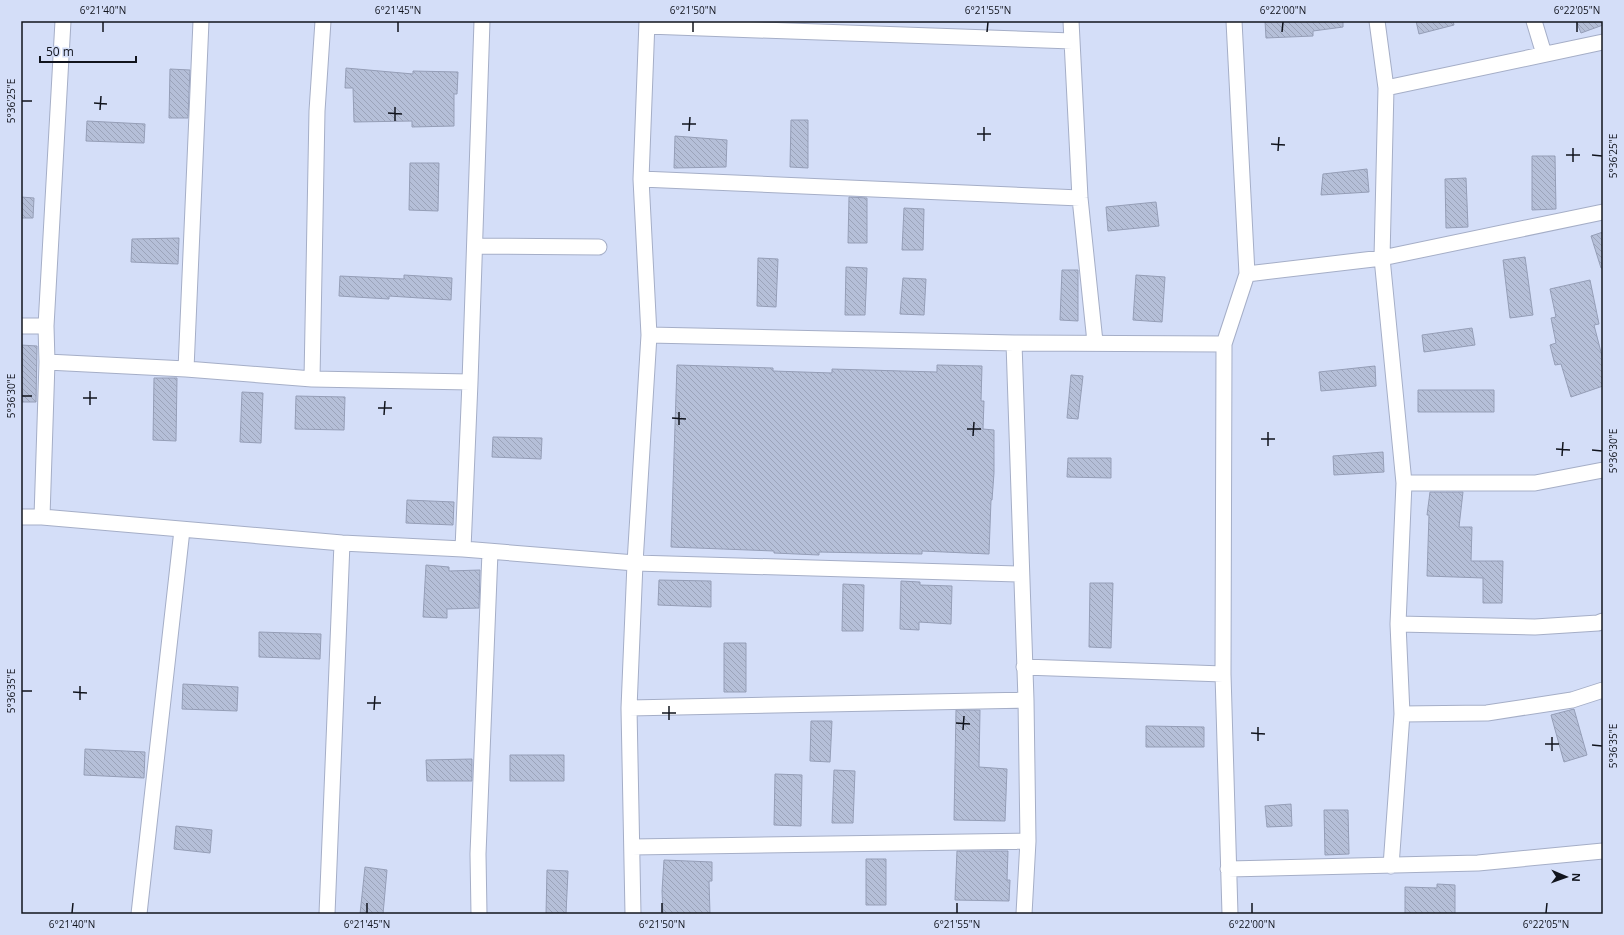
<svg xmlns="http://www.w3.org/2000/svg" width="1624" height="935" viewBox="0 0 1624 935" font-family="'Open Sans',sans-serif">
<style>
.building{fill:url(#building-back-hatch);stroke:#959eb7}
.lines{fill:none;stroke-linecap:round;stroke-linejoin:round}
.minor-casing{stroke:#a5aec7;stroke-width:17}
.minor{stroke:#fff;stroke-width:15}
.ticks{fill:none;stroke:#11141d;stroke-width:1.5}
.neatline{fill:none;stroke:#11141d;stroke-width:1.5}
.ticks-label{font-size:10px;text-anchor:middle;fill:#11141d}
</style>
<defs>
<pattern id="building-back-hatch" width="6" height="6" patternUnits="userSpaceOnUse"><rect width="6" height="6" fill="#b5bfd8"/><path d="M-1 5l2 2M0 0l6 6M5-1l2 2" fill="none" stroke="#9ba3b9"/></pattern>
</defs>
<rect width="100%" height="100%" fill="#d4def8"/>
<path class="building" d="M1265,21H1343V27L1313,31V36L1266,38Z
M1416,21H1453L1454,25L1419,34Z
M1576,21H1603V25L1581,33Z
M346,68L413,74V71L458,72L457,94H454V126L412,127V121L354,122L353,88H345Z
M170,69L190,70L188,118H169Z
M791,120H808V168L790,167Z
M87,121L145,124L144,143L86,141Z
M675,136L727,140L726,167L674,168Z
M1532,156H1555L1556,209L1532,210Z
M410,163H439L438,211L409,210Z
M1367,169L1369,192L1321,195L1323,174Z
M1466,178L1468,227L1446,228L1445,179Z
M21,197L34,198L33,218H21Z
M849,197L867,198V243H848Z
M1156,202L1159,226L1108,231L1106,207Z
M904,208L924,209L923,250H902Z
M1603,232V268H1601L1591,236Z
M179,238L178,264L131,262L132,239Z
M1525,257L1533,315L1510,318L1503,260Z
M758,258L778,259L776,307L757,306Z
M846,267L867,268L865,315H845Z
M1062,270H1078V321L1060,320Z
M404,275L452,278L451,300L389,296V299L339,296L340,276L404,279Z
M1136,275L1165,277L1162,322L1133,320Z
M903,278L926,279L924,315L900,314Z
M1590,280L1599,324L1594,325L1603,360V386L1571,397L1561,364L1555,365L1550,345L1556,343L1551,318L1556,317L1550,289Z
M1472,328L1475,345L1424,352L1422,335Z
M21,345L37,346L36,402H21Z
M677,365L773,368V371L832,373V369L937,372V365L982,366L981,401H984L983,429L994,430V473L992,500H991L989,554L922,551V554L819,552V555L774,553V551L671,547Z
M1375,366L1376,386L1321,391L1319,372Z
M1071,375L1083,376L1078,419L1067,418Z
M154,378H177L176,441L153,440Z
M1418,390H1494V412H1418Z
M242,392L263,393L261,443L240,442Z
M296,396L345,397L344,430L295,429Z
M493,437L542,438L541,459L492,457Z
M1383,452L1384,472L1334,475L1333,456Z
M1068,458H1111V478L1067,477Z
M1430,492H1463L1459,527H1472L1471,561H1503L1502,603H1483V578L1427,576L1429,515H1427Z
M407,500L454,502L453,525L406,523Z
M426,565L449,567V571L480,570L479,608L447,609V618L423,617Z
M659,580L711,581V607L658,605Z
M901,581L920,582V585L952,586L951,624L919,622V630L900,629Z
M1090,583H1113L1111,648L1089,647Z
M843,584L864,585L863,631H842Z
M259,632L321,634L320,659L259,657Z
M724,643H746V692H724Z
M183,684L238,687L237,711L182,709Z
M1574,709L1587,755L1564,762L1551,715Z
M956,710H980L979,767L1007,769L1005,821L954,820Z
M811,721H832L830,762L810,761Z
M1146,726L1204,727V747H1146Z
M85,749L145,752L144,778L84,775Z
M510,755H564V781H510Z
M472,759V781H427L426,760Z
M834,770L855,771L853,823H832Z
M775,774L802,775L801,826L774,825Z
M1291,804L1292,826L1267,827L1265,806Z
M1324,810H1348L1349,854L1325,855Z
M176,826L212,830L210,853L174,849Z
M957,851H1008L1007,880H1010L1009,901L955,900Z
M866,859H886V905H866Z
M664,860L712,862V881H709L710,914H663L662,891Z
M365,867L387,870L383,914H360Z
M547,870L568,871L566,914H546Z
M1437,884L1455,885V914H1405V887L1437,888Z"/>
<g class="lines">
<defs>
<path id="minor" d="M1071,21L1080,198L1095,342
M1377,21L1386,88L1382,258L1404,483L1398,624L1402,714L1391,866
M1534,21L1544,54
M647,26L1072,41
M1386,88L1603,42
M641,179L1080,198
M475,246L599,247
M1247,274L1382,258L1603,212
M21,326H46
M649,335L1014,343L1224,344
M1014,343L1026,700L1028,841L1024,914
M47,362L186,369L312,379L470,382
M186,369L201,21
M312,379L317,111L323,21
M1404,483H1535L1603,470
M21,517H42L342,543L463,549L635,563L1021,574
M42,517L47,362L46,326L63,21
M463,549L470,382L482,21
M1398,624L1535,627L1598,623L1603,621
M1024,667L1223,674
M629,708L1026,700
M1402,714L1487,713L1572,700L1603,690
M632,847L1028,841
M1228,869L1478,863L1603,851
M139,914L182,530
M327,914L342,543
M479,914L478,854L490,552
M633,914L629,708L635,563L649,335L641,179L647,21
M1230,914L1223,674L1224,344L1247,274L1234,21"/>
</defs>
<use href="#minor" class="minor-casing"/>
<use href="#minor" class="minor"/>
</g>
<path class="ticks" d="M103,32V22M398,32V22M693,32V22M987,32L988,22M1282,32L1283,22M1577,32V22M22,101H32M94,103L107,104M100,110L101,96M388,113L402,114M395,121V107M682,124H696M689,131L690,117M977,134H991M984,141V127M1271,144L1285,145M1278,151L1279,137M1566,155H1580M1592,155L1602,156M1573,162V148M22,396H32M83,398H97M90,405V391M378,408H392M384,415L385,401M672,418L686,419M679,425V412M967,429H981M973,436L974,422M1261,439H1275M1268,446V432M1556,449L1570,450M1592,450L1602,451M1562,456L1563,442M22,691H32M73,692L87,693M80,700V686M367,703H381M374,710L375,696M662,713H676M669,720V706M956,723L970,724M963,730L964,716M1251,733L1265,734M1258,741V727M1545,744H1559M1592,745L1602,746M1552,751V737M72,913L73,903M367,913V903M662,913V903M957,913V903M1252,913V903M1546,913L1547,903"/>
<rect width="1624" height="935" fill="none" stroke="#d4def8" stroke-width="44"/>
<g transform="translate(1566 877) rotate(92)" stroke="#d4def8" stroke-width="3" paint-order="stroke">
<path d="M0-3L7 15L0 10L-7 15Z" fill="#11141d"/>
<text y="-6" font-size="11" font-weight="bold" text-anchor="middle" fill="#11141d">N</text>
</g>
<path d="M40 56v6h96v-6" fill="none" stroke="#11141d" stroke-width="2"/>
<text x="46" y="56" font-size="12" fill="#11141d" stroke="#d4def8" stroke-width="3" paint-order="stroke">50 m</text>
<rect x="22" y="22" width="1580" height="891" class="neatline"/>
<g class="ticks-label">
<text x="103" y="14">6°21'40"N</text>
<text x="398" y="14">6°21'45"N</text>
<text x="693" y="14">6°21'50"N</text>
<text x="988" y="14">6°21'55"N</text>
<text x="1283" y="14">6°22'00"N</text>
<text x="1577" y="14">6°22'05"N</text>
<text transform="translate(11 101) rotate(-90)" y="4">5°36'25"E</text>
<text transform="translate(1613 156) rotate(-90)" y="4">5°36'25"E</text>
<text transform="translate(11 396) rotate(-90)" y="4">5°36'30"E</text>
<text transform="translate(1613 451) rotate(-90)" y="4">5°36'30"E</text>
<text transform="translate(11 691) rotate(-90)" y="4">5°36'35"E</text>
<text transform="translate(1613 746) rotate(-90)" y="4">5°36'35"E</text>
<text x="72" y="928">6°21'40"N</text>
<text x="367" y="928">6°21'45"N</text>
<text x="662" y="928">6°21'50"N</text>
<text x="957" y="928">6°21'55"N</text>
<text x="1252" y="928">6°22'00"N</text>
<text x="1546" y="928">6°22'05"N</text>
</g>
</svg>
